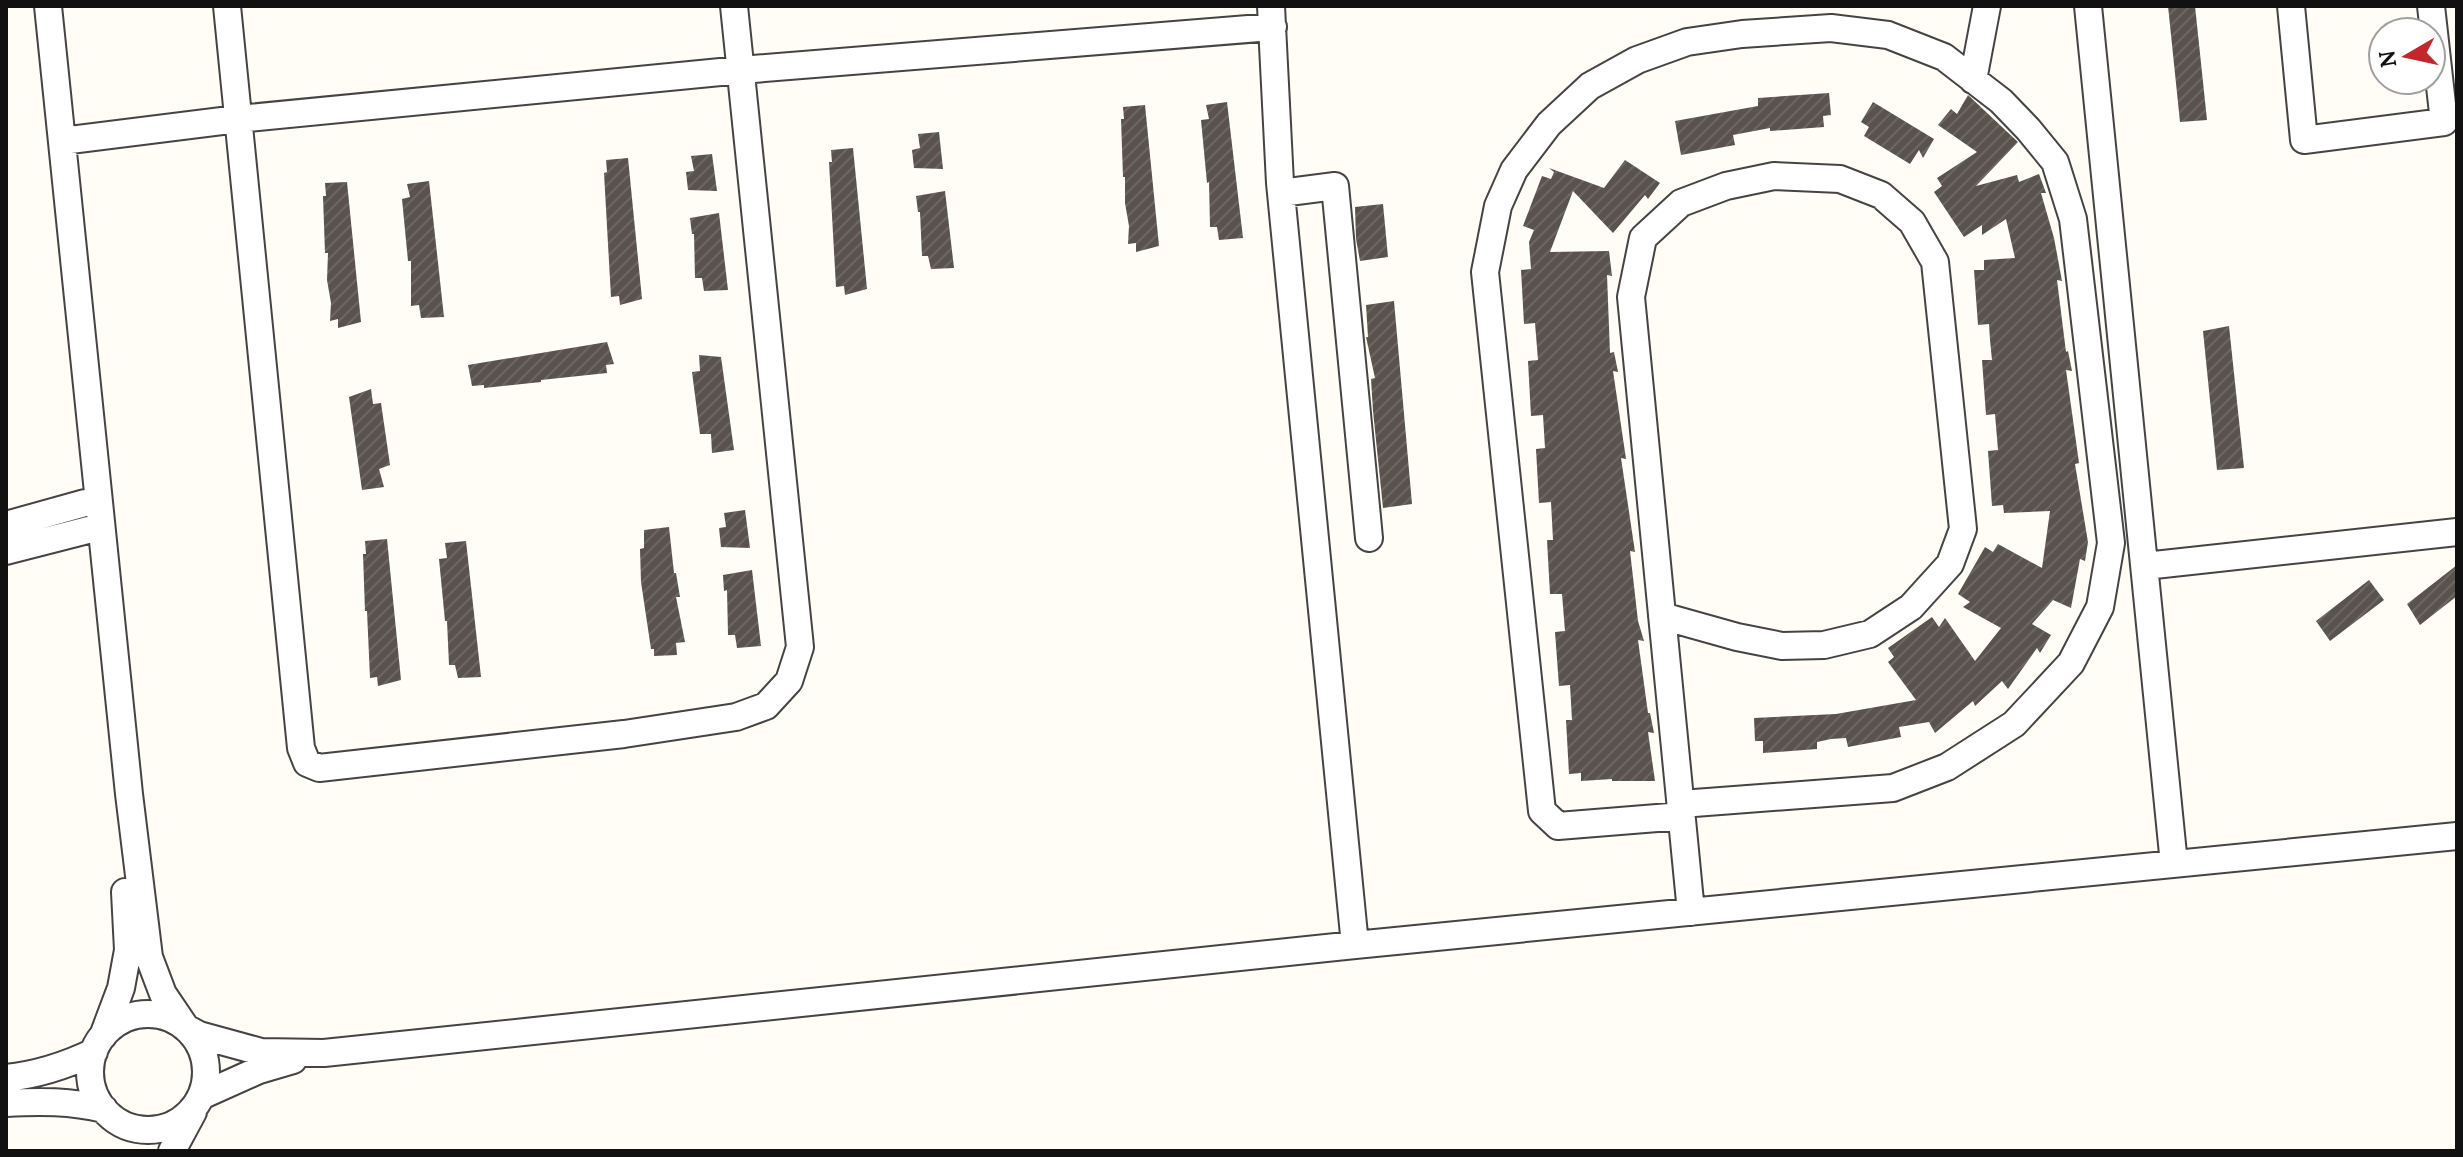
<svg xmlns="http://www.w3.org/2000/svg" width="2463" height="1157" viewBox="0 0 2463 1157" font-family="Lora,serif">
<style>
.building{fill:url(#building-hatch)}
.lines{fill:none;stroke-linecap:round;stroke-linejoin:round}
.minor-casing{stroke:#444;stroke-width:30}
.minor{stroke:#fff;stroke-width:26}
</style>
<defs>
<pattern id="building-hatch" width="6" height="6" patternUnits="userSpaceOnUse" patternTransform="scale(2)"><rect width="6" height="6" fill="#5a524d"/><path d="M-1 1l2-2M0 6l6-6M5 7l2-2" fill="none" stroke="#6d6662"/></pattern>
</defs>
<rect width="100%" height="100%" fill="#fffdf5"/>
<path class="building" d="M2168,6H2195L2207,120L2180,122Z
M1829,93L1831,115L1823,116L1824,127L1770,131V128L1733,135L1735,145L1681,155L1675,121L1758,106V98Z
M1968,95L2018,142L1976,186L2017,175L2019,182L2039,174L2046,193H2041L2054,238L2062,281L2057,280L2066,352L2068,351L2072,371L2066,370L2079,463L2075,464L2088,542L2085,561L2080,559L2071,608L2053,600L2032,624L2051,635L2040,653L2037,648L2008,689L2002,681L1975,706L1973,701L1935,733L1929,722L1899,727L1901,737L1848,747L1846,738L1831,739L1817,742V749L1763,753V741H1755L1754,718L1836,714L1916,700L1888,662L1894,657L1888,648L1932,617L1939,627L1945,618L1975,661L2001,628L1963,607L1970,602L1958,594L1985,547L1993,552L1998,544L2042,568L2050,511L2004,513L2003,505L1992,506L1988,451L1998,450L1995,414L1986,415L1982,360H1992L1990,340L1989,324L1978,325L1974,270H1984V260L2015,258L2006,219L1982,235V225L1964,237L1934,192L1942,186L1937,178L1977,152L1938,125L1951,109L1957,114Z
M1227,102L1243,238L1219,240L1217,227H1210L1209,182L1207,183L1201,120L1209,119L1206,105Z
M1873,102L1934,139L1923,158L1919,150L1910,164L1864,136L1869,127L1861,122Z
M1145,105L1159,246L1136,252V243L1128,244L1129,226L1125,203V177H1123L1121,119H1124L1123,107Z
M939,132L943,169L914,168L912,150L920,148L918,134Z
M853,148L867,289L845,295L844,286L836,287L829,162H832L831,150Z
M712,154L717,191L688,190L686,172L694,171L691,156Z
M628,158L642,299L620,305L619,296L611,297L604,173L607,172L606,160Z
M1625,160L1660,183L1648,199L1645,195L1613,233L1573,191L1550,252L1609,251L1612,276L1607,275L1610,353L1614,352L1618,372L1613,371L1626,459L1621,458L1635,552L1630,551L1638,621L1644,641L1638,640L1648,713H1650L1654,733L1648,732L1655,781H1612V779L1581,781V773L1569,774L1566,720H1572L1570,685L1559,686L1555,632L1565,631L1562,594H1550L1547,540H1553L1551,502L1539,503L1536,449L1545,448L1543,415L1531,416L1528,361L1538,360L1535,323L1524,324L1521,270L1531,269L1529,242L1534,230L1523,226L1542,176L1551,179L1554,172L1549,168L1604,188Z
M429,181L444,317L421,318L419,305L411,306V261H408L402,199L410,197L407,184Z
M347,182L361,322L338,328V319L330,321L331,303L327,280L328,253H325L323,196H326L325,183Z
M945,191L954,268L931,269L928,256H922L920,212H918L916,196Z
M1383,204L1388,257L1360,261L1356,239L1355,207Z
M719,213L728,290L704,291L702,278H695L694,234H692L690,218Z
M1394,301L1412,504L1383,508L1373,411L1371,379L1375,378L1366,337H1368L1366,305Z
M2229,326L2244,468L2217,470L2203,331Z
M607,342L614,364L606,365L607,373L541,380V382L484,388V385L472,386L468,365Z
M699,355L721,357L734,450L712,453L711,434H700L692,372L700,371Z
M371,389L373,404L381,403L390,465L379,469L384,487L362,490L349,397Z
M745,510L750,548L721,547L719,528L726,527L724,513Z
M669,527L674,573H676L680,597H676L685,642L676,643L677,655L654,656V649H651L641,582L640,549L644,548V530Z
M387,539L401,680L378,686L377,677L370,678L367,611H365L363,554H366L365,541Z
M466,541L481,677L458,678L455,665H449L447,621H445L439,559L447,558L445,543Z
M2457,565V596L2420,625L2407,604Z
M752,570L761,646L737,648L735,635H728L727,590L724,591L723,575Z
M2369,580L2384,600L2330,641L2316,621Z"/>
<g class="lines">
<defs>
<path id="minor" d="M48,6L129,794L149,957L163,994L186,1028L199,1035L261,1052L324,1053L1355,945L2457,836
M227,6L301,748L307,763L319,768L624,734L736,717L766,706L789,681L800,647L734,6
M1271,6L1280,183L1355,945
M2088,6L2174,864
M2291,6L2304,140L2444,122L2431,6
M1973,80L1987,6
M62,141L238,119L741,70L1273,27
M1281,193L1335,186L1369,538
M6,525L85,503
M6,551L88,530
M2145,566L2457,532
M1662,616L1737,637L1782,646L1824,645L1870,634L1911,607L1950,564L1963,529L1935,262L1912,222L1881,195L1840,179L1774,176L1726,186L1681,203L1643,238L1631,297L1691,912
M1681,804L1893,788L1947,767L2014,724L2071,663L2100,607L2111,543L2073,219L2055,162L2028,129L2001,101L1944,57L1888,35L1831,28L1742,34L1687,42L1637,60L1590,86L1549,124L1514,170L1498,206L1485,272L1542,811L1558,826L1682,816
M90 1072a58 58 0 1 1 116 0a58 58 0 1 1-116 0Z
M103,1036L121,988L128,950L125,892
M6,1078C35,1075 67,1065 94,1052
M201,1096L259,1070L293,1060
M6,1103C40,1101 71,1101 104,1109
M172,1151L193,1112"/>
</defs>
<use href="#minor" class="minor-casing"/>
<use href="#minor" class="minor"/>
</g>
<rect width="2463" height="1157" fill="none" stroke="#111111" stroke-width="16"/>
<g transform="translate(2407 56) rotate(261)"><circle r="38" fill="#ffffff" stroke="#a0a0a0" stroke-width="2"/>
<path d="M0-6L14 30L0 20L-14 30Z" fill="#c4262e"/>
<text y="-12" font-size="22" font-weight="bold" text-anchor="middle" fill="#111111">N</text>
</g>
</svg>
